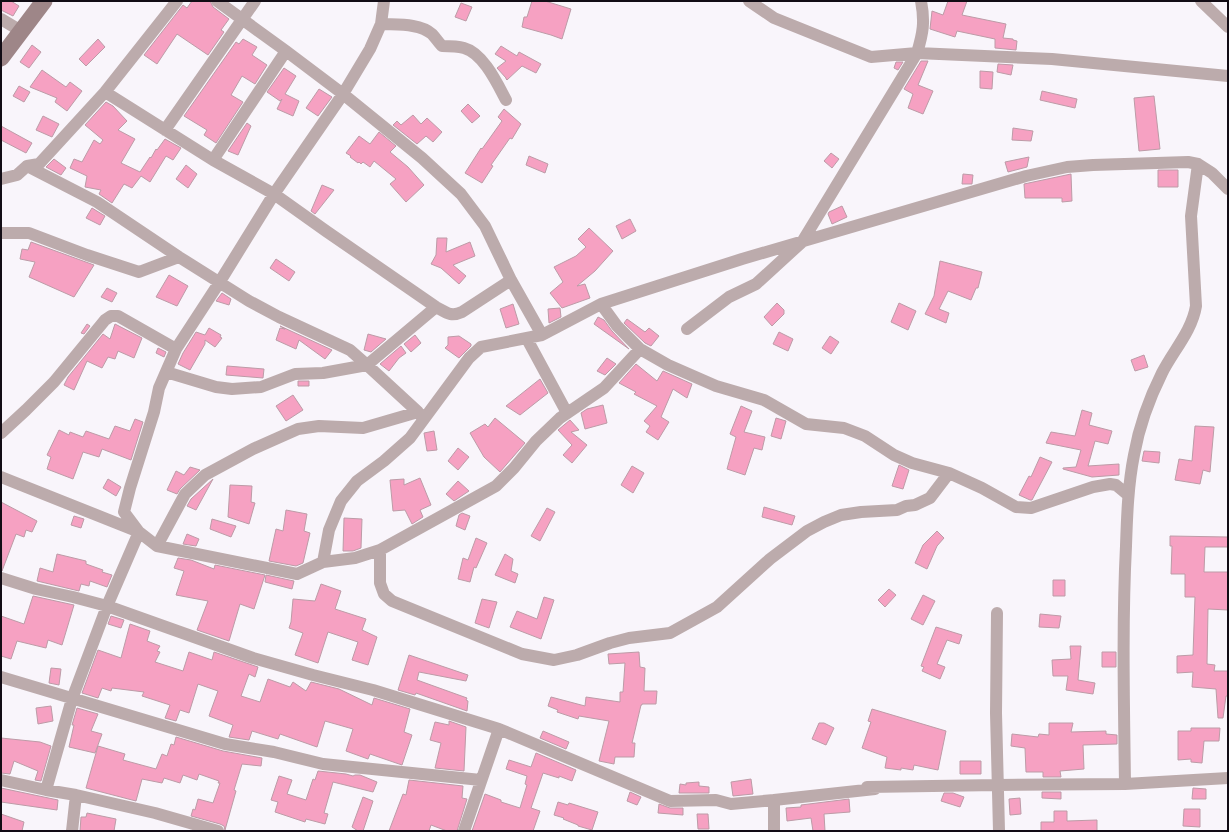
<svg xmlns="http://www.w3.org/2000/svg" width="1229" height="832" viewBox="0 0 1229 832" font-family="'Asap Condensed',sans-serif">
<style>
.building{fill:#f6a1c2;stroke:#bd9ba7}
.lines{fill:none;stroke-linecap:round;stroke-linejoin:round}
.street{stroke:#bcabac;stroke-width:12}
.secondary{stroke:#9e8688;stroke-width:17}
</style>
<rect width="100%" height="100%" fill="#f9f5fb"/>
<path class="building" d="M1,1H11L19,6L13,16L1,10Z
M192,1H210L213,7L229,19L221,30L224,32L208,55L177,34L157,64L144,55L183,5L187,8Z
M532,1H545L571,9L562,39L551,35L522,27L524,17H527Z
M948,1H967L962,15L1006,24L1003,38L1013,39V40L1017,41L1016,50L995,48V39L957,31L955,37L930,29L932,11L943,15Z
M461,3L472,7L466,21L455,17Z
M98,39L105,47L86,66L79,59Z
M243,39L257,47L252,55L267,65L255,84L242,76L231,95L243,102L216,143L204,135L207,130L184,116L236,42L239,44Z
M32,45L41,52L29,68L20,62Z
M501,46L517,56L519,52L541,64L536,73L522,66L507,80L506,79V78L497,68L506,61L495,54Z
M921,61H928L918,85L933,91L923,114L908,108L913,94L904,89Z
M896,62H903L898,70L894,68Z
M998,64L1013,65L1011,75L997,72Z
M284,68L296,76L285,94L299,101L293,116L277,109L282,99L280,101L267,92Z
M42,70L66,87L70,82L82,91L67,111L55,102L57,98L30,87Z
M980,71L993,72L992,89L980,88Z
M19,86L30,92L24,102L13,96Z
M319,89L332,97L318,116L306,108Z
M1042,91L1077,99L1075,108L1040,100Z
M1154,96L1160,149L1139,151L1134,98Z
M106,102L113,106L127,121L118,130L135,139L121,163L140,172L150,157L151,158L156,149L157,150L165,139L181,148L173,160L166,156L150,182L141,176L132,188L124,184L112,203L99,194L101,190L85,187L87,176L70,168L74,159L82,162L94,140L100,144L103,140L85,125Z
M468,104L480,116L472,123L461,111Z
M504,109L521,124L512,139L510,138L491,165L493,166L482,183L465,173L481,148L482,149L502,121L498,117Z
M413,115L421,124L427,118L442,132L433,142L426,136L417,144L393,125L397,121L401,125Z
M43,116L59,124L52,137L36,130Z
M247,123L251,126L238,155L228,151Z
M1,126L32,143L26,153L1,140Z
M1013,128L1033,131L1031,141L1012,140Z
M379,132L396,146L390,152L408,167L424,185L406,202L390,184L396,179L374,161L370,167L363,162L361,164L359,162L358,163L350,157L351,156L346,153L359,136L370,144Z
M831,153L839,159L832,168L824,161Z
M529,156L548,164L545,173L526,165Z
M1029,157L1027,167L1008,172L1005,162Z
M54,159L66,168L61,175L46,167Z
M186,165L197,174L188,188L176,179Z
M1158,170H1178V187H1158Z
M963,174L973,175L972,184H962Z
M1071,174L1072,201L1062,202V198H1025L1024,184Z
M322,185L334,190L315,214L311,211Z
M842,206L847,217L832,224L828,214L829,212Z
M92,208L105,216L100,225L86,218Z
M630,219L636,231L622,239L616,226Z
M589,228L613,251L595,271L577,286L585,284L590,298L562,308L550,293L563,282L554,267L576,256L586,247L578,239Z
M437,238H447L446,252L470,242L475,256L453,265L466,276L459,284L441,268L431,264L436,255Z
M31,242L94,265L74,297L29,277L35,262L20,259L22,249L28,250Z
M276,259L295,272L289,281L270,268Z
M940,261L982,272L978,288H976L971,300L948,291L939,309L949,313L946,323L925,314L934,296Z
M169,275L188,286L177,306L156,297Z
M107,288L117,293L112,302L101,297Z
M222,293L231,299L229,305L216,301Z
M777,303L784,310V314L772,326L764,317Z
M899,303L916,311L908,330L891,322Z
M513,304L519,324L506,328L500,309Z
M560,308L561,317L549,323L548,309Z
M598,317L604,320L612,331L629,349L594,324Z
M627,319L645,332L649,328L659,336L651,346L645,343L624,323Z
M87,324L90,326L84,334L81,333Z
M115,324L142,338L134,358L118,351L115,359L108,357L102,368L87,361L74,390L64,385L68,377L103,334L110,339Z
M280,326L332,350L325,359L299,340L296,349L276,340L280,328L285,329Z
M209,328L221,335L220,337L222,338L215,347L205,340V344L190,370L178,364L183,353L196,332L205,335Z
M779,332L793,339L788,351L773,344Z
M368,334L386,339L371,352L364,350Z
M415,335L421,343L411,352L404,344Z
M459,336L471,344V346L459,358L445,348L448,345V337Z
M830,336L839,342L831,354L822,348Z
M401,346L406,353L399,358L389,371L380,364Z
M158,348L166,352L164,357L156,353Z
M1144,355L1148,367L1135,371L1131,360Z
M607,358L616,364L605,375L597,371Z
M636,364L657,381L663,371L692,384L687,398L673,389L661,417L669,422L658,440L646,432L650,426L644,421L657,406L634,394L636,392L619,383Z
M227,366L264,369L263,378L226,375Z
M540,379L548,393L520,415L506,406Z
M298,381H309V386H298Z
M293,395L303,410L286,421L276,406Z
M603,405L607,423L585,429L581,413L587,409Z
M741,406L752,411L744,432L765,437L762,450L754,448L745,475L727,469L736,437L730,434Z
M1082,410L1092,413L1089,425L1112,431L1108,444L1095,441L1088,466L1119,464V475L1092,477L1063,469V468L1076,467L1081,450L1046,443L1051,432L1075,436Z
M495,418L525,443L500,472L484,457L470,433L485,424L488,427Z
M776,418L786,421L781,439L771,436Z
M135,419L143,422L131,460L102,449L99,457L83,452L73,479L47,469L51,457L47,455L59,430L69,435L70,432L83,437L86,431L109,439L115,426L130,431Z
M570,420L579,430L571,432L587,445L572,463L563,455L572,445L558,430Z
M1195,426L1214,427L1210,472L1203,470L1200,484L1175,480L1179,459L1192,461Z
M434,431L437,450L427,451L424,433Z
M458,448L469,457L458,470L448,461Z
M1144,451L1160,452L1159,463L1142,461Z
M1040,457L1052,462L1032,500H1030L1019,495L1029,476L1031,477Z
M899,465L909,470L903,489L892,486Z
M632,466L644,473L633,493L621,485Z
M190,467L200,470L180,489L177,494L167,490L176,471L184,475Z
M420,478L431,505L420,510L423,517L412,524L405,510L393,511L390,480L404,479V485Z
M108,479L121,487L116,496L103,488Z
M213,479L196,510L187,506L191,499Z
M458,481L469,491L454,501L446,494Z
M230,485L252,486L251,502L255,503L249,524L228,517Z
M1,502L37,521L32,532L26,530L24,537L16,534L2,571Z
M764,507L795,516L792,525L762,517Z
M547,508L555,512L540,541L531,536Z
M286,510L307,514L304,531L310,533L303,563L296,566L269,561L276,529L283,531Z
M462,513L470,516L465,530L456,526L459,515Z
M74,516L84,519L81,528L71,525Z
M344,518L362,519L361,548L353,551H343Z
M212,519L236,526L231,537L210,529Z
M937,531L944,538L937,546L927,569L915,563L923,545Z
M187,534L199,539L196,546L183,544Z
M1170,536L1228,537V547H1205L1204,572H1228V610L1208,609L1207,664L1215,665L1214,671H1228V696H1226L1223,718H1218L1216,689L1192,687L1193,672L1177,673V656L1193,655L1195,597H1185V574H1171L1172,546H1170Z
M476,538L487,543L476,568L474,567L470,582L458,579L463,558L468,560Z
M57,554L86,561V564L103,570L102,572L112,575L107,587L90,581L89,586L81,584L79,591L37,581L40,568L53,572Z
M505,554L513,559L511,571L518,574L515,583L495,575Z
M178,558L191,560L214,569L215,565L265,575L254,609L240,604L229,641L197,630L208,601L176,595L184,571L174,568Z
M266,575L294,581L292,589L265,582Z
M1053,580H1065V596H1053Z
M321,584L341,591L335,609L366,619L362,630L377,637L368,665L352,660L358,642L328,632L318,663L295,655L303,633L289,628L291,622L293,599L315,601Z
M889,589L896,595L885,607L878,600Z
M923,595L935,601L923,625L911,619Z
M33,596L74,605L62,645L48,640L46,648L17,641L11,659L1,656V616L24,624Z
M544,597L554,600L541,639L510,627L517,611L537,619Z
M482,599L497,602L489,628L475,623Z
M1040,614L1061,616L1059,628L1039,627Z
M111,616L124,620L121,628L108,624Z
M130,624L150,631L147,641L160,646L157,651L160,652L155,662L183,671L189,652L212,660L214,652L258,667L255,677L249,674L241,696L260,702L268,679L290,687L293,682L306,691L311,682L339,689L372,705L374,698L410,709L404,732L412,735L402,765L370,754L368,759L346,751L353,729L325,721L317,747L280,734L278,739L252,731L249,740L229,737L233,725L209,716L218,691L198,684L189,713L180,710L176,721L165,718L170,705L142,696L144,692L112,688L111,691L102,688L98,698L82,693L98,650L121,658Z
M936,627L962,635L959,644L947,640L937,664L945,667L940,679L922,671L924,667L921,666Z
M1070,646H1081L1078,680L1095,683L1093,694L1066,690L1068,676H1053L1052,660L1071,659Z
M639,652L640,667L645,668L644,691H657L656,704H642V705H641L632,743H635L634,757H615L614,764L599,761L609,721L579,716L578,719L557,712L558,710L548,706L551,697L585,706L586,697L620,702V692H623L625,663L609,664L608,654Z
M1102,652H1116V667H1102Z
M409,655L468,675L466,681L419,672L417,680L467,698L466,700L468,701L467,711L416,693L415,695L398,690Z
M51,668L61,669L59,685L49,683Z
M51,706L53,721L38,724L36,708Z
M77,708L98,714L91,731L102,734L95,753L69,747L74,725H72Z
M872,709L946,731L938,770L914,765L913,770L901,768V770L885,768L887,757L862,748L871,722L868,721Z
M449,721L466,727L464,771L435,768L441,743L430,740L435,722L449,725Z
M819,723H824L834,728L826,745L812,739Z
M1049,723H1073L1071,732L1106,731V734L1117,735V744L1083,745L1084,769L1060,771L1061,777H1043V772H1026L1025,748L1011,746L1012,734L1038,737L1039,734L1049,735Z
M1191,728H1220L1219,741H1204L1202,763L1191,762V759L1178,760V731H1191Z
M543,731L569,742L566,749L540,738Z
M176,737L223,751L262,758L261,766L242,764L234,790L236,791L225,830L224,826L220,824L191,816L193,809L195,810L198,799L213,803L220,783H218L219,781L199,774L197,780L183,775L180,783L164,778L162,783L142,779L136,801L86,788L98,746L125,754L123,760L156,769L162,754L167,756L171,744L174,745Z
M1,738L40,742L51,746L41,781L35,780L38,771L14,761L10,774L1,773Z
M536,753L576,770L572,781L559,776V778L543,773L531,808L540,811L533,831H472L485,794L501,800V802L520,808L527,785L525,784L527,776L506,769L509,760L531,767Z
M960,761H981V774H960Z
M318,771L346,774L353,776L355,775H360L377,782L373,792L333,782L324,813L328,814L325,824L306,819L305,822L275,812L278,802L271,800L279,776L292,780L287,794L306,800L313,779L315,780Z
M751,779L753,794L733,796L731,782Z
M409,780L463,786L462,798L467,799L457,831H447L431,825L429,831H389L403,794L406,795Z
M699,782V786L709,787V793H679L680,784L686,785V783Z
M1,788L58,800L57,810L1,802Z
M1193,788L1206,789V799H1192Z
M630,792L641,797L637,805L627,801Z
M1042,792H1061V799L1042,798Z
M944,793H953L964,797L960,807L941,801Z
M363,797L373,801L363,831H358L352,827Z
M1020,798L1021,814L1010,815L1009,799Z
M849,799L850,812L824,814L825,831H813L811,818L787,821L786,808L801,807V805Z
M558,802L568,805L569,803L598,812L592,830L578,826V825L563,819L564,818L554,815Z
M659,804L670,808H683V815L658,813Z
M1184,809H1200V827L1183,826Z
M1054,811H1067V821L1097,820V831H1041V822H1054Z
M87,813L116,819L114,831H80L81,817H86Z
M1,814L24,822L22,831H1Z
M697,814H708L709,829H698Z"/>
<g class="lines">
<path class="street" d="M217,1L286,51L343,94L422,158L461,194L485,226L511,280L542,335L601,304L742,259L1026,176L1067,167L1093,165L1188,162L1198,164L1212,173L1228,189
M749,1L774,18L871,57L917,53L1052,59L1228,76
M1201,1L1228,27
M1,19L21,31
M381,24C397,25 419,23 432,34C435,37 438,42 442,46C449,46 457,46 464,48C483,53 497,83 506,100
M105,92L213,160L274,194L326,231L436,307C447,313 451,317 462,312L511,280
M165,130L255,1
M213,160L286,51
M1198,164L1191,216L1196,306C1192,331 1173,351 1162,373C1149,399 1139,427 1134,455C1128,485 1127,516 1126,546C1122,625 1124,705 1125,784L1228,778
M27,166L97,202L179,257L249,301L279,317L350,350L367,365L436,307
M1,179L17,175L27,166L39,164L105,92L177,1
M1,233H29L87,255L139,272L179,257
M601,304L617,326L640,349L668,365L716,386L764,400L806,424L844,428L865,436L894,455L912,463L949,473L982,488L1016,507L1031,508L1093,487L1110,484L1116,485L1128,495
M687,329L729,297L756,284L802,242L917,53C923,33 925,22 921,1
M527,339L567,413
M166,372L216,387L232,389L261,387L295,374L323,373L367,365L418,412L421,416
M1,433L26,410L54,382L105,320L111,316H118L176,349
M1,477L139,532L157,546L297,574L323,562L355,558L380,550L496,486L514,468L536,441L560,418L604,388L640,349
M157,546L185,494L205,475L253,449L298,429L319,426L363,428L418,412
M380,550V583L384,594L392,601L522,654L554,660L577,655L610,643L629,638L670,633L717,607L770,559L807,531L824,522L841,515L861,512L897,510L906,506L915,505L930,498L949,473
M323,562L329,530L341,501L357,481L384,461L410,438L469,358L481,347L542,335
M1,578L36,589L73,597L107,606L253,658L313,675L373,690L499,729L670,801L716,800L731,804L774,800
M997,613L996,713L999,831
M1,677L225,744L274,752L323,764L481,780
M1,780L46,790L76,795L155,813L218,831
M867,787L998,785L1125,784
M46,790L72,699L107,606L139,532L124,512L130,488L154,412L159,388L176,349L219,283L274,194L343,94L370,49L381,24L384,1
M72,831L76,795
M464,831L499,729
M774,831V800L875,789"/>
<path class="secondary" d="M1,58L44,1"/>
</g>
<rect width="1229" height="832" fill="none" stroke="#120c15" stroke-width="4"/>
</svg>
